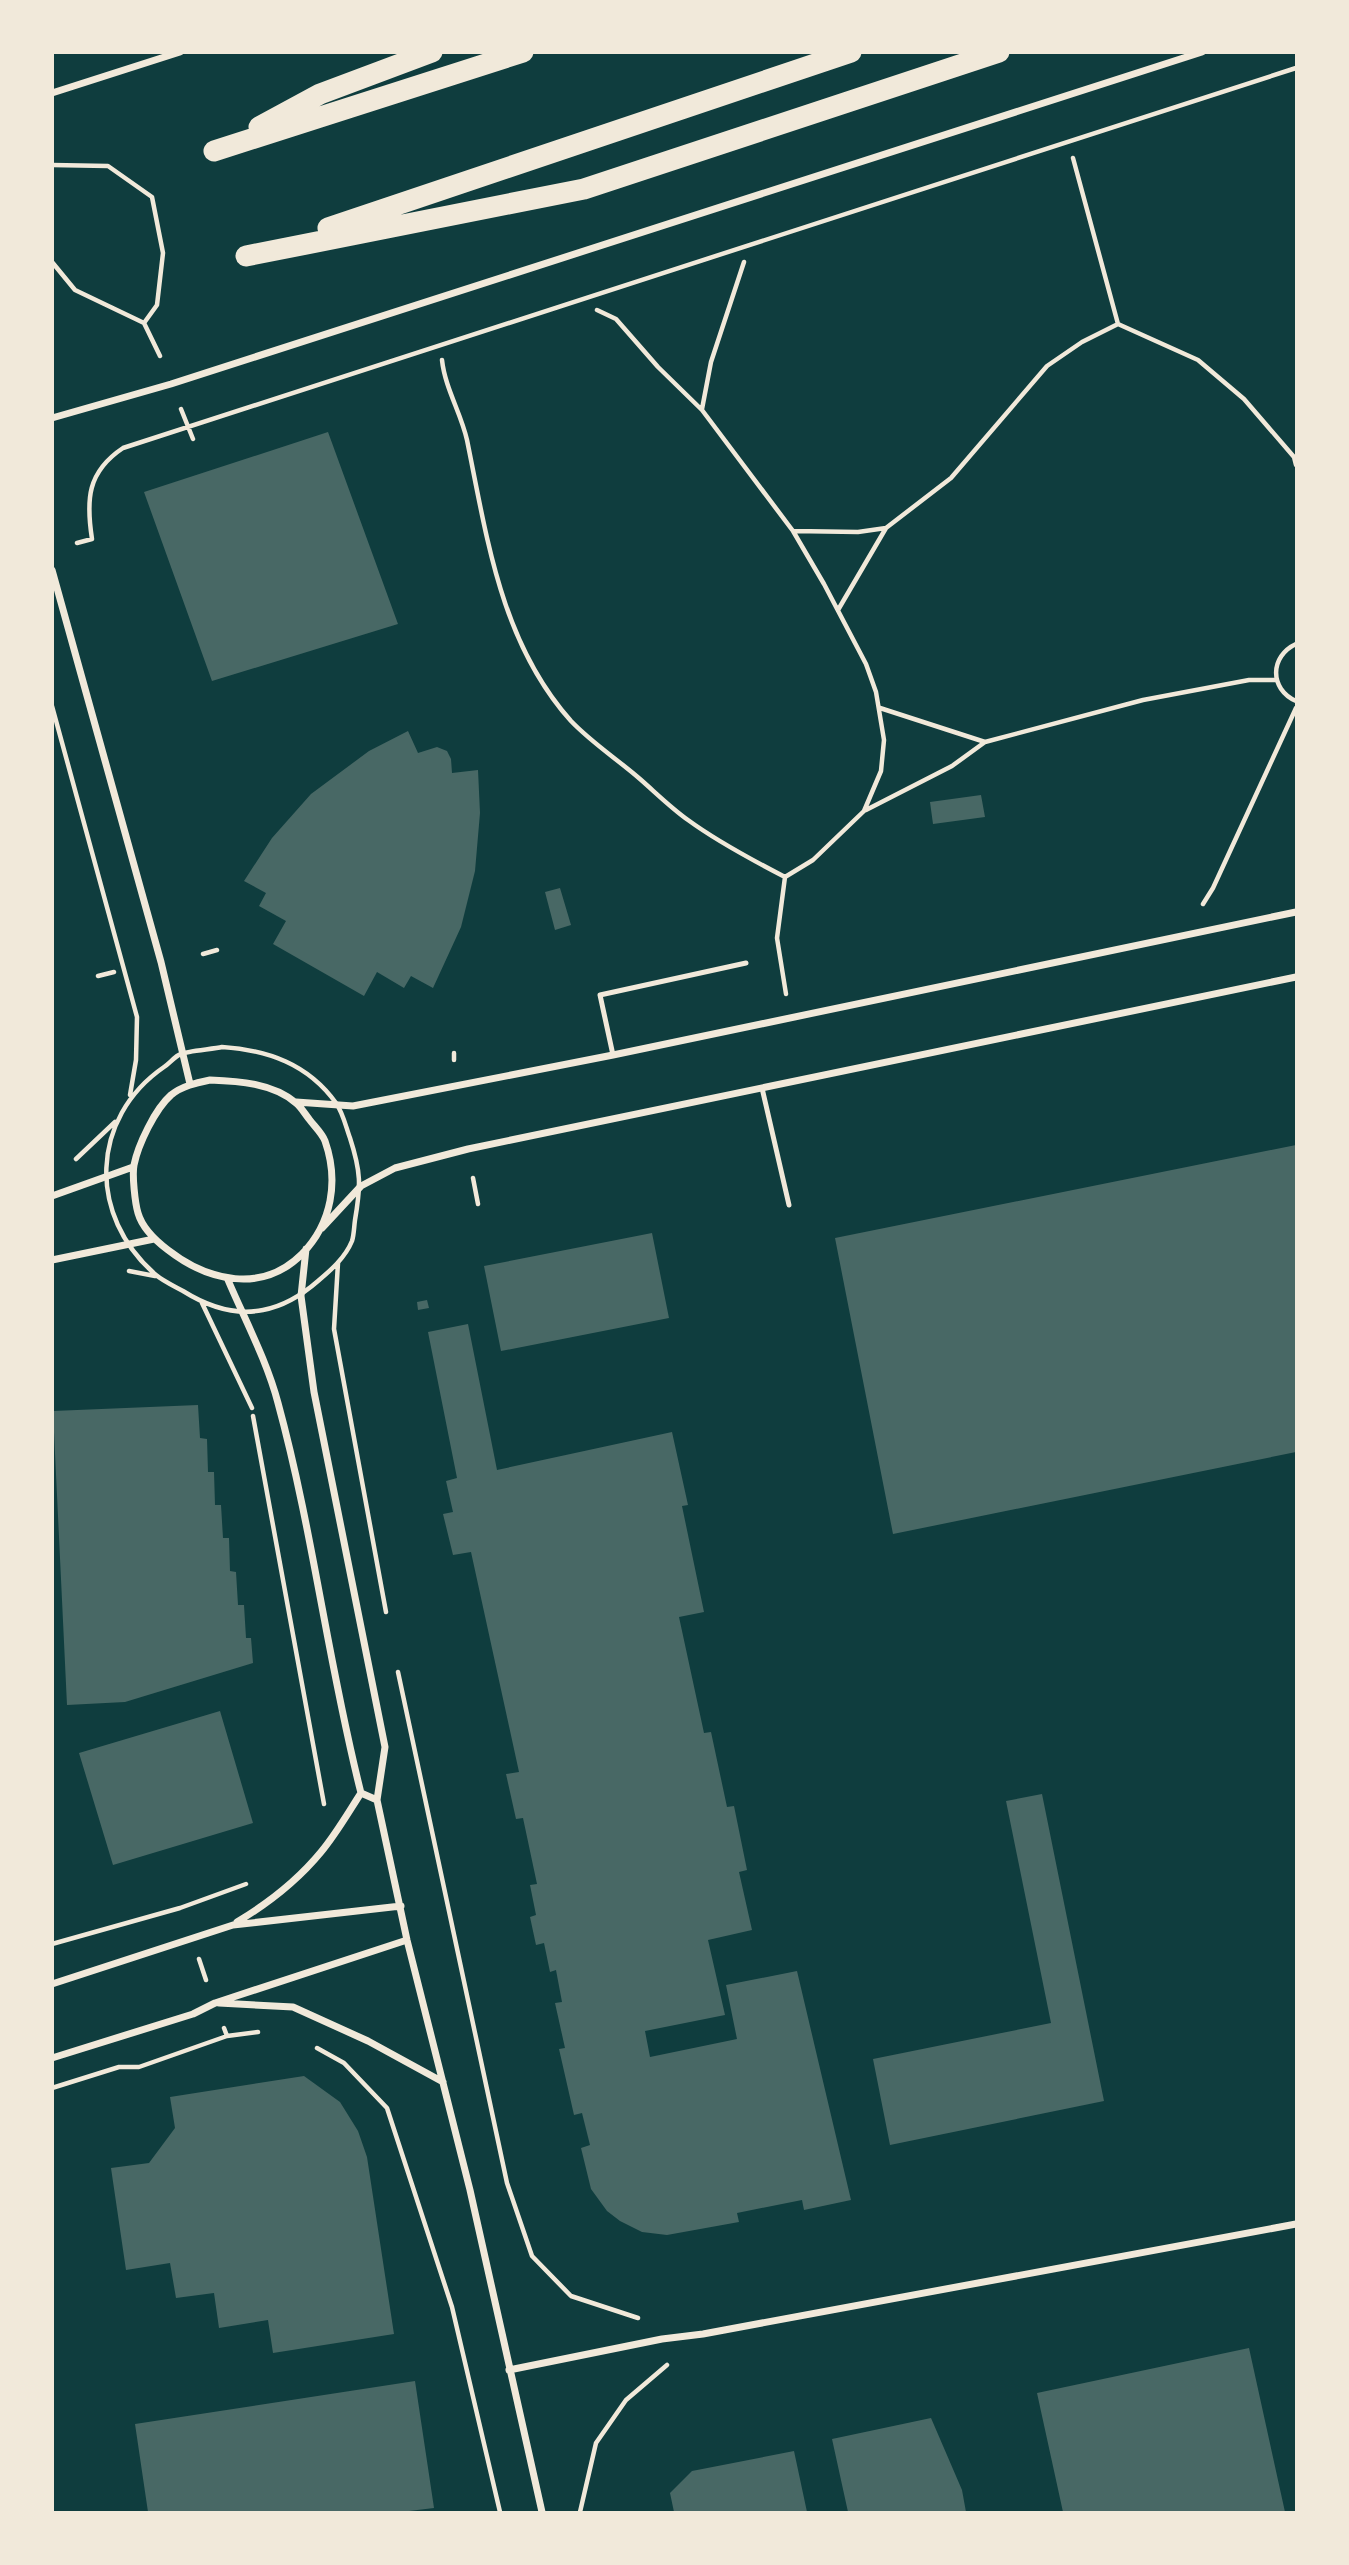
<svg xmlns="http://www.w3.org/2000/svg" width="1349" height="2565" viewBox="0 0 1349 2565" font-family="'Space Grotesk',sans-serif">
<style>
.building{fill:#486865}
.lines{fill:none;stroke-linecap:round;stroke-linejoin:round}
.path{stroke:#f1e9da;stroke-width:4.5}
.service{stroke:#f1e9da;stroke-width:5}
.minor{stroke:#f1e9da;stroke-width:7}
.motorway{stroke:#f1e9da;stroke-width:21}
</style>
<rect width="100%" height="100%" fill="#0f3d3e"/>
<path class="building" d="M328,432L398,624L212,681L144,492Z
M408,731L418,753L437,747L447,751L451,759L452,773L478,770L480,813L475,871L461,927L433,988L411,976L404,988L377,972L364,996L273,944L286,921L259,906L266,893L244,881L272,838L311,794L369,751Z
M981,795L985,817L933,824L930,802Z
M560,888L571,925L555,930L545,892Z
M1296,1145V1452L893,1534L835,1238Z
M652,1233L669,1318L501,1351L484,1266Z
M427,1300L429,1308L418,1310L417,1302Z
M468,1324L497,1470L672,1432L688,1505L682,1506L704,1612L679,1617L704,1733L711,1732L727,1807L734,1806L747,1870L739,1872L752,1930L708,1940L725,2015L645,2031L650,2057L737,2039L726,1985L797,1971L851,2200L804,2210L802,2200L737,2213L739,2222L667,2235L642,2232L620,2221L607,2211L591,2189L581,2148L590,2145L582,2113L574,2115L559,2049L565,2048L555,2003L562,2002L556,1970L550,1972L544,1943L536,1945L530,1917L536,1915L530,1885L537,1884L523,1818L516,1819L506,1774L519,1772L471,1552L453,1555L443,1514L453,1512L446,1481L457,1478L428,1332Z
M198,1405L200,1438L207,1439L208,1472H214L215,1505H221L223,1538H229L230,1571L236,1572L238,1605H244L246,1638H251L253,1663L125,1702L67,1705L53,1411Z
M220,1711L253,1823L113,1865L79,1753Z
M1042,1794L1104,2101L890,2145L873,2059L1051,2023L1006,1801Z
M304,2076L340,2102L358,2131L367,2157L394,2334L273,2353L268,2320L219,2328L214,2293L176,2298L170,2263L126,2270L111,2168L149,2163L175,2128L170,2097Z
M1249,2348L1285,2512H1063L1037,2393Z
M415,2381L434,2508L401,2512H148L135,2424Z
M931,2418L962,2490L966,2512H848L832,2439Z
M794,2451L807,2512H674L670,2493L692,2471Z"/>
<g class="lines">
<path class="path" d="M1073,158L1118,324L1198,360L1244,399L1294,457L1296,465
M52,165L108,166L152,197L163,253L157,305L144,323
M52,262L75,290L144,323
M597,310L616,319L658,367L702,410L793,531L824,584L866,664L876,692L884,740L881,771L864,811L813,860L785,877
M144,323L160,356
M442,360C445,388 461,413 467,440C487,538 501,643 571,721C592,743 617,759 640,779C656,793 671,808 688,820C718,842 752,860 785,877L777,938L786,994
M181,409L193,439
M702,409L711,362L744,262
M886,528L951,478L1047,366L1082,342L1118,324
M794,531L858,532L886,528L838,610
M77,543L92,539C86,500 87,472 123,448L1296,68
M1296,644C1270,656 1269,689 1296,701
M52,706L137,1017L136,1060L130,1095
M985,742L1143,700L1249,680H1276
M866,810L952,766L985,742L880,708
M1203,904L1213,888L1296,708
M203,954L217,950
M98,976L114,972
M222,1047C268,1050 308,1064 336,1103C343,1113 346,1127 350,1138C361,1172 361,1185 355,1220C354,1227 354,1235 352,1241C345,1258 331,1270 318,1281C302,1295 284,1306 263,1310C234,1316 207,1306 183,1291C174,1286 163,1281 156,1275C87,1216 90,1118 164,1067C170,1063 175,1056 181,1054C186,1051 214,1049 222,1047Z
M454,1053V1060
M76,1159L115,1122
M473,1178L478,1204
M338,1263L334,1329L386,1612
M129,1271L155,1276
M202,1303L252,1408
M253,1416L324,1804
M398,1672L507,2183L532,2256L571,2296L638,2318
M52,1944L180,1908L246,1884
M199,1959L206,1980
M224,2028L227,2036L258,2032
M317,2048L344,2063L387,2108L452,2307L500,2512
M52,2088L119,2067H139L227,2036
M580,2512L596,2443L626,2400L667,2365"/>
<path class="service" d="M613,1055L600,995L746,963
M762,1088L789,1205"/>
<path class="minor" d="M52,93L180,52
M52,418L171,384L1202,52
M52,570L161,962L190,1084
M210,1080C238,1081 273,1083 296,1103C301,1107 305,1114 309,1119C314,1126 322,1133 325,1141C339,1181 332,1223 302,1254C262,1294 208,1281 168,1250C156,1241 142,1227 138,1213C135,1203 132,1175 134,1165C138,1145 155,1109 171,1095C182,1086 196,1083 210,1080Z
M296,1102L353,1106L613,1055L1296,912
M52,1196L133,1167
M322,1228L361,1186L395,1168L468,1149L1296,977
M306,1249L301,1296L314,1392L385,1747L377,1800L407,1940L470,2190L542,2512
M52,1260L154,1239
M228,1280C245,1320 267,1361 278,1403C313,1531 328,1664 361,1793L377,1800
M237,1922C267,1904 298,1880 321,1852C336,1834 348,1813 361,1793
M52,1984L233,1925L401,1906
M219,2003L293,2007L368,2041L443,2082
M52,2058L193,2014L215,2003L407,1940
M509,2370L662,2339L703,2334L1296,2224"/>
<path class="motorway" d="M259,127L320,94L432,52
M214,151L523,52
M328,228L851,52
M246,256L584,189L999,52"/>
</g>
<rect width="1349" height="2565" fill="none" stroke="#f1e9da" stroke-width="108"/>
</svg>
